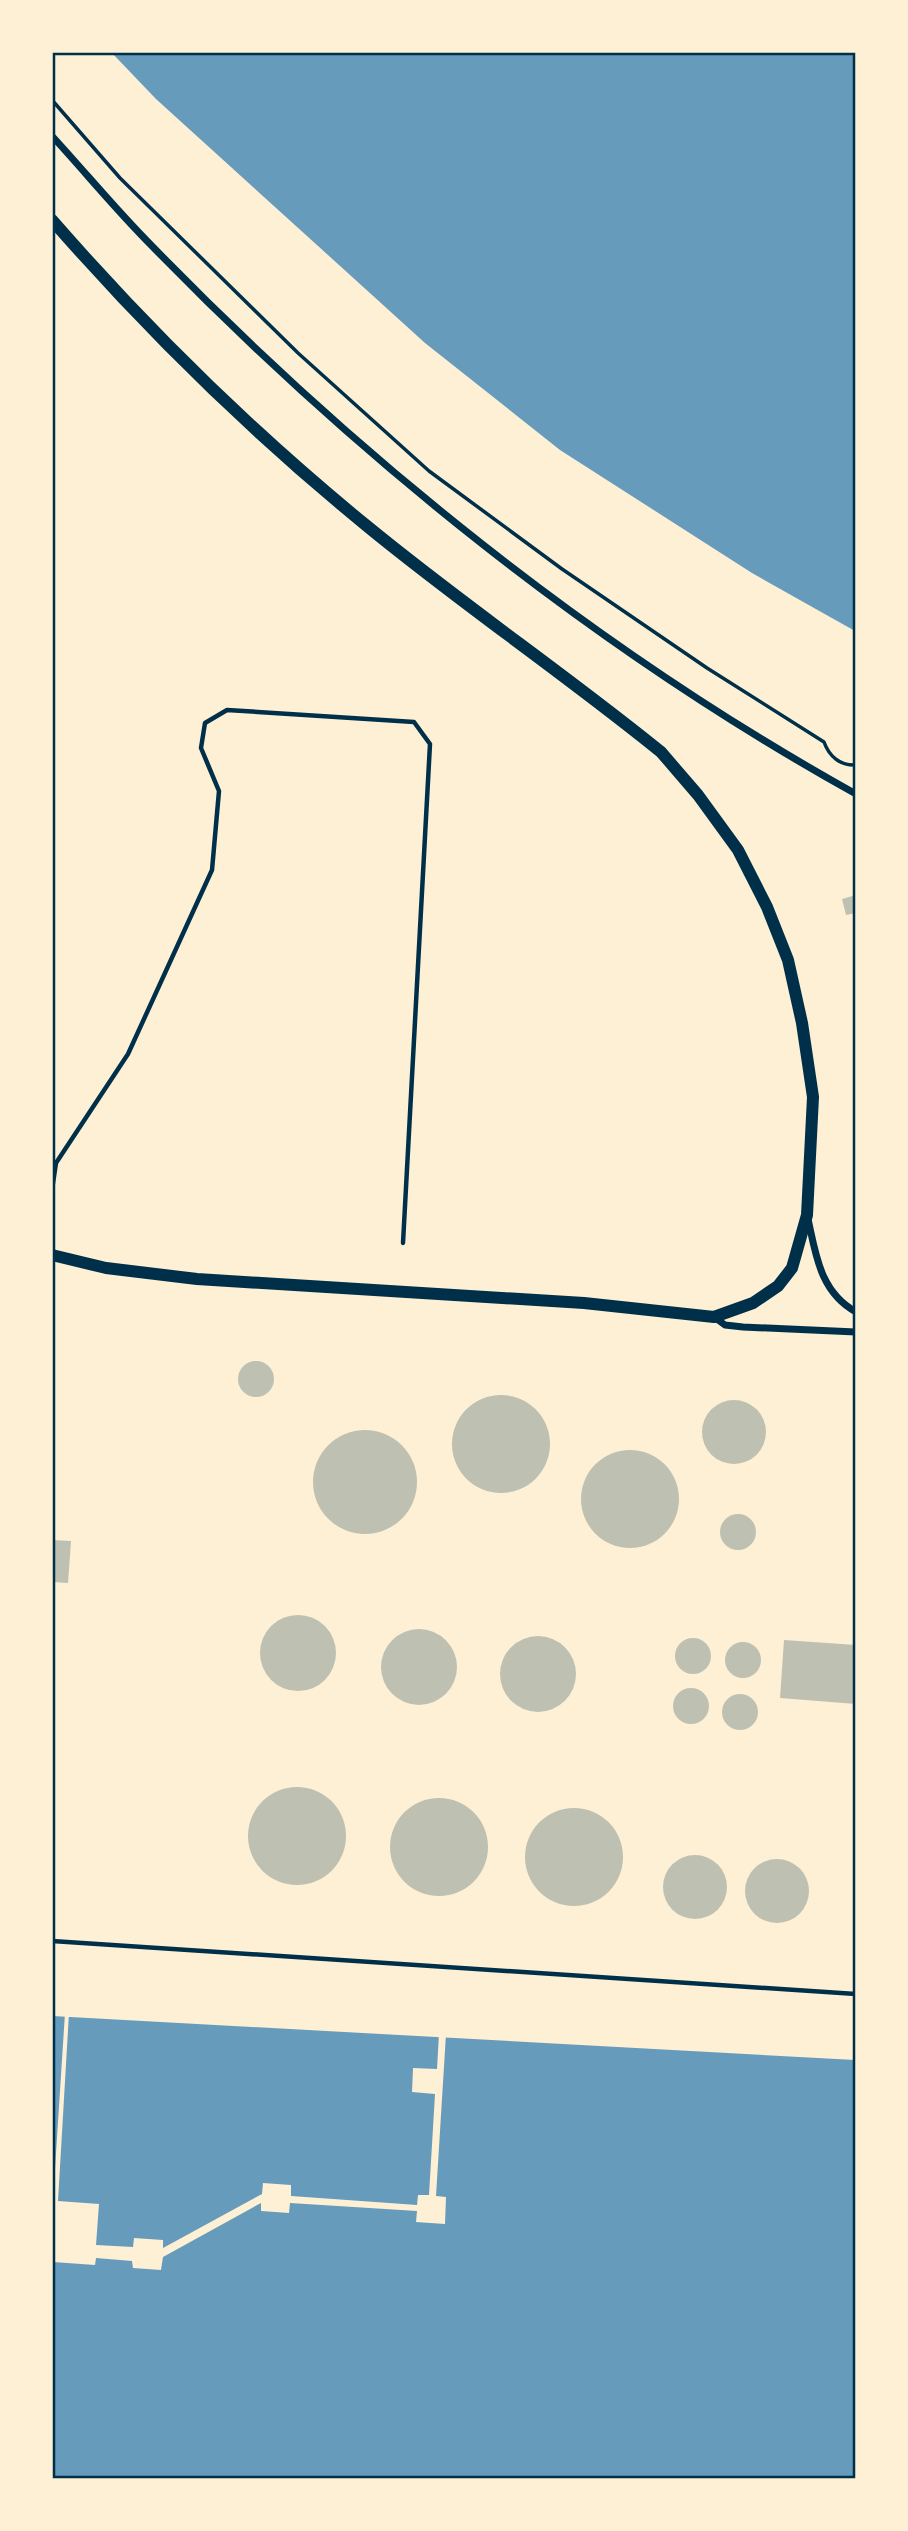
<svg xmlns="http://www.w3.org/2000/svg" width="908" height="2531" viewBox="0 0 908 2531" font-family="'Titillium Web',sans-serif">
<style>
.water{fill:#669bbc}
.pier{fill:#fdf0d5}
.building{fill:#bec0b2}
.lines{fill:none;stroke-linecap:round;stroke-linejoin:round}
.path{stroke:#003049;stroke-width:3.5}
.service{stroke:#003049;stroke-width:4.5}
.minor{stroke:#003049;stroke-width:7}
.tertiary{stroke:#003049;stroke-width:12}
.neatline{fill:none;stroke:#003049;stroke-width:2.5}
</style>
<rect width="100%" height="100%" fill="#fdf0d5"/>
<path class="water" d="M112,53H855V631L752,573L560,450L425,343L156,99Z
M52,2016L855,2060V2478H53Z"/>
<path class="pier" d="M65,2013H69L58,2201L99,2204L96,2245L133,2247L134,2238L163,2240V2248L262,2194L263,2183L291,2185V2196L417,2205L418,2195H429L435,2094L412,2092L413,2068L437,2069L439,2033L446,2034L436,2196L446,2197L445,2224L416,2222L417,2211L290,2203L289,2213L261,2211V2203L163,2257L161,2270L133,2268L132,2261L96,2258L95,2265L53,2262V2200Z"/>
<path class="building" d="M856,895V913L846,915L842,899Z
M238 1379a18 18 0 1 1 36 0a18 18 0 1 1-36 0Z
M452 1444a49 49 0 1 1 98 0a49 49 0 1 1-98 0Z
M702 1432a32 32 0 1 1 64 0a32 32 0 1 1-64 0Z
M313 1482a52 52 0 1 1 104 0a52 52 0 1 1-104 0Z
M581 1499a49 49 0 1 1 98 0a49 49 0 1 1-98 0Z
M720 1532a18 18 0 1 1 36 0a18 18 0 1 1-36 0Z
M52,1540L71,1541L68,1583L52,1582Z
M260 1653a38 38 0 1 1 76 0a38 38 0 1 1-76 0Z
M381 1667a38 38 0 1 1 76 0a38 38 0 1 1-76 0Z
M500 1674a38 38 0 1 1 76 0a38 38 0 1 1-76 0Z
M675 1656a18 18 0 1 1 36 0a18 18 0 1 1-36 0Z
M784,1640L856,1645V1704L780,1698Z
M725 1660a18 18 0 1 1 36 0a18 18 0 1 1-36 0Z
M673 1706a18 18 0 1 1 36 0a18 18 0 1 1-36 0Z
M722 1712a18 18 0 1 1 36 0a18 18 0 1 1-36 0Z
M248 1836a49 49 0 1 1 98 0a49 49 0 1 1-98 0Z
M390 1847a49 49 0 1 1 98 0a49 49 0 1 1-98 0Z
M525 1857a49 49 0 1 1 98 0a49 49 0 1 1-98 0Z
M663 1887a32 32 0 1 1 64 0a32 32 0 1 1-64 0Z
M745 1891a32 32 0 1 1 64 0a32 32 0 1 1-64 0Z"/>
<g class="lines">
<path class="path" d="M52,100L120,178L298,353L429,471L562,569L707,668L824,742C829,756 840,766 856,765"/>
<path class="service" d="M52,1190L56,1163L128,1054L212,870L219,791L201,748L205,723L227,710L414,722L430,744L403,1243
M52,1941L856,1994"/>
<path class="minor" d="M52,136C86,173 117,211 152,246C358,458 597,650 856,794
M808,1219C816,1255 820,1292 856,1312
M714,1317L725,1325L743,1327L856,1332"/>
<path class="tertiary" d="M52,220C148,330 254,434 367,526C463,605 565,674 661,752L698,795L738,850L767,907L788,960L802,1023L813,1097L807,1215L792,1268L778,1286L753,1303L714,1317L584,1303L197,1279L106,1268L52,1255"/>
</g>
<rect width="908" height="2531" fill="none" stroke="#fdf0d5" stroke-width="108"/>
<rect x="54" y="54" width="800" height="2423" class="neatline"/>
</svg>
